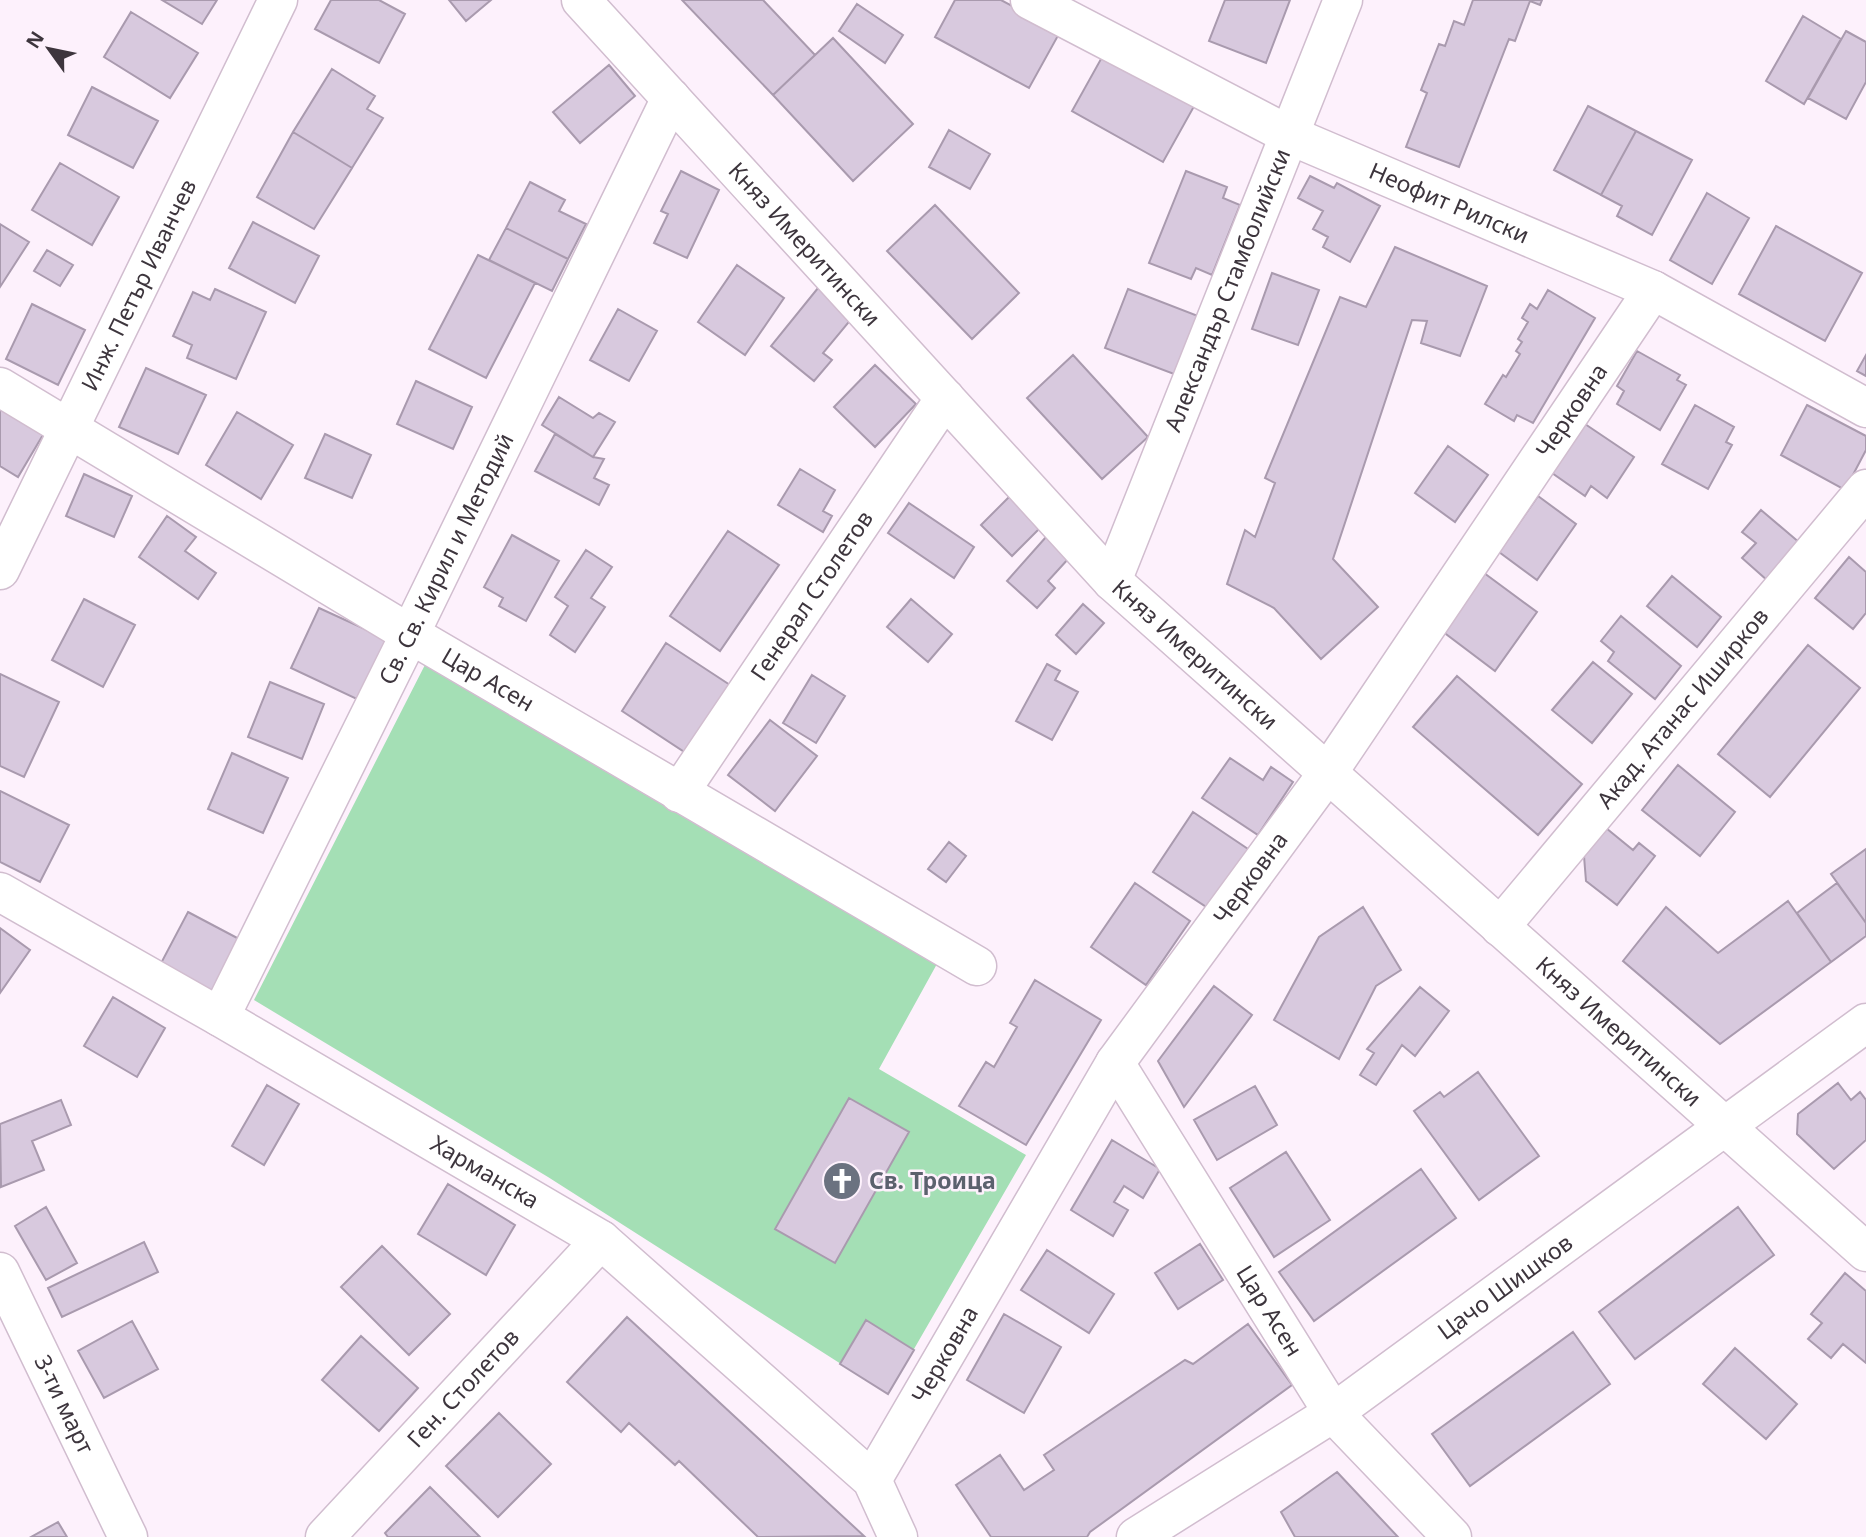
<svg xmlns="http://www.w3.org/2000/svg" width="1866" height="1537" viewBox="0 0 1866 1537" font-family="'Noto Sans',sans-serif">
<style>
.green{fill:#a4dfb5}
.building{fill:#d8c9de;stroke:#a99aae;stroke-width:2}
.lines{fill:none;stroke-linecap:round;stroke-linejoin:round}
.street-casing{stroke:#d1bdcf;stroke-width:41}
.secondary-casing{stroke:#d1bdcf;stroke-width:41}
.street{stroke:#fff;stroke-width:38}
.secondary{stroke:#fff;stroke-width:38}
.labels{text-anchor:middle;stroke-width:5;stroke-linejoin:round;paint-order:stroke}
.street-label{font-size:23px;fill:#3d353d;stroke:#fdf1fc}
.worship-label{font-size:23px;font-weight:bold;fill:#5b616d;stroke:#fdf1fc;text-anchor:start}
</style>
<rect width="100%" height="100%" fill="#fdf1fc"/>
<path class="green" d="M429,657L943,953L879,1069L1026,1155L888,1394L548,1177L254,1000Z"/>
<path class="building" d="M162,0H217L202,24Z
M331,0H379L405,14L379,63L315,29Z
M449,0H491L466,21Z
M682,0H763L815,55L773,95Z
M955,0H1001L1060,32L1029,88L935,37Z
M1225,0H1290L1266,63L1209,41Z
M1473,0H1542L1540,5L1530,1L1515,41L1509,39L1459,167L1406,147L1427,93L1421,90L1439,44L1445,46L1454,21L1464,25Z
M857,4L903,35L885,63L839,31Z
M131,12L198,53L170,98L104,57Z
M1803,16L1841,39L1804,104L1766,81Z
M1846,31L1866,42V82L1846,119L1808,98Z
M833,38L913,124L853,181L773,95Z
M1106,50L1197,101L1163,162L1072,111Z
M609,65L635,96L580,143L553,112Z
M332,69L375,96L367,109L383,118L352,168L293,132Z
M92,87L158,121L133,168L68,135Z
M1588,106L1636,131L1601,195L1554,170Z
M949,130L990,154L970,189L929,167Z
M1636,131L1692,160L1652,235L1617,216L1622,206L1601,195Z
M293,132L352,168L314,229L257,197Z
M60,163L119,197L92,245L32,210Z
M681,171L719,190L687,258L654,243L668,214L661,211Z
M1186,171L1227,187L1223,198L1240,205L1212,275L1196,268L1191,279L1149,263Z
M1310,176L1334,188L1337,183L1380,206L1350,262L1323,247L1328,237L1313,229L1323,211L1298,198Z
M530,182L565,200L559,211L586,224L568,259L506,228Z
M1707,193L1749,218L1712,284L1670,260Z
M935,205L1019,293L972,339L887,251Z
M253,222L319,256L295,303L229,268Z
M0,224L29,242L0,287Z
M1776,226L1862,273L1825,341L1739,294Z
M506,228L568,259L552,291L489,260Z
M1395,247L1487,286L1460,356L1421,343L1427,321L1412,320L1333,559L1378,607L1321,659L1274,608L1227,584L1245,530L1255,537L1275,483L1265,478L1340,297L1366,307Z
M47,250L73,265L60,286L34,271Z
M478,255L535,283L486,378L429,349Z
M737,265L784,298L745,355L698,322Z
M1272,273L1319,290L1298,345L1252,329Z
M818,288L853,317L823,353L832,360L814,381L771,346Z
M215,289L266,312L236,379L187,358L192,345L173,336L193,292L210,300Z
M1128,289L1198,316L1174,374L1105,348Z
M1548,290L1595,318L1533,423L1517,415L1514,421L1485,404L1503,375L1506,377L1520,354L1516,351L1522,342L1518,339L1528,322L1522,318L1530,304L1537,309Z
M32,304L85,330L58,385L6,359Z
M618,309L657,331L629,381L590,360Z
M1637,351L1680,375L1677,380L1686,385L1660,430L1617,404L1624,391L1617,386Z
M1073,355L1148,437L1102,479L1027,398Z
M1866,355V376L1857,371Z
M875,365L916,404L875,447L834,407Z
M146,368L206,395L178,454L119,427Z
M416,381L472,407L453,449L397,424Z
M559,397L593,418L599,413L615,422L593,457L542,425Z
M0,400L47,428L18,477L0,466Z
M1695,405L1734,427L1726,442L1732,445L1708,489L1662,464Z
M1807,405L1866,436V450L1845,490L1781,455Z
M237,412L293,445L261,499L206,465Z
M1585,424L1634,457L1607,498L1591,486L1585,496L1552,473Z
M325,434L371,455L352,498L305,478Z
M555,434L593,457L604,459L594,478L609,485L599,505L535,471Z
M1448,446L1488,475L1455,522L1415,493Z
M800,469L835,490L823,511L832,516L823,532L778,505Z
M84,474L132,496L114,537L66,516Z
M1013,493L1043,525L1012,556L981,525Z
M1538,496L1576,524L1537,580L1499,552Z
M909,503L974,547L954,578L888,533Z
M1761,510L1800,543L1768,581L1742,558L1756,543L1742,532Z
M167,516L196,537L185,551L216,573L198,599L139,557Z
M728,531L779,565L720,651L670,616Z
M512,535L559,561L526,621L499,606L503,598L484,587Z
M1046,537L1069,558L1048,581L1055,588L1037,608L1007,581Z
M586,550L612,567L591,598L605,607L575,652L550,635L568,606L555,597Z
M1849,557L1866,572V613L1853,629L1815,598Z
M1480,570L1537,612L1495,671L1438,628Z
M1672,576L1721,617L1697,647L1647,606Z
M84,599L135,625L103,687L52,660Z
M911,599L952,634L928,662L887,627Z
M1083,604L1104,623L1076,654L1056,635Z
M319,608L389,640L361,701L291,668Z
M1621,616L1681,666L1655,699L1608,661L1614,652L1601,641Z
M666,643L730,685L686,753L622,711Z
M1808,645L1860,688L1770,797L1718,754Z
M1593,662L1632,694L1592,743L1552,710Z
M1047,664L1060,671L1055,680L1078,692L1052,740L1016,721Z
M0,674L59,702L24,777L0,766Z
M812,675L845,696L816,743L783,723Z
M1457,676L1582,784L1538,835L1413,727Z
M270,682L324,704L302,759L248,737Z
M770,720L817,756L775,811L728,775Z
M232,753L288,778L263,833L208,809Z
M1230,758L1263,780L1271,767L1293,782L1258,835L1202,798Z
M1678,765L1735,812L1700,856L1642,810Z
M0,791L69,825L40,882L0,862Z
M1193,812L1251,851L1211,910L1153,872Z
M1606,828L1633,850L1639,843L1655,856L1617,905L1586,881L1584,856Z
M949,842L966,856L946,882L928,869Z
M1866,849V923L1831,874Z
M1135,883L1190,921L1146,985L1091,947Z
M1837,883L1866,923V936L1831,962L1797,913Z
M1788,901L1831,962L1720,1044L1623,961L1666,907L1718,953Z
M1363,907L1401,970L1376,986L1339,1059L1274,1020L1319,937Z
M188,912L241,940L211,995L159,967Z
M0,928L30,950L0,993Z
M1035,980L1101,1020L1026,1145L959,1106L986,1062L994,1067L1017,1027L1010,1023Z
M1214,986L1252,1015L1184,1107L1158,1061Z
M1420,987L1449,1011L1415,1056L1402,1045L1376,1085L1360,1075L1374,1053L1367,1049Z
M113,997L165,1028L137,1077L84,1046Z
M1478,1072L1539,1156L1479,1200L1414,1111L1440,1092L1444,1097Z
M1838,1083L1851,1100L1860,1092L1866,1100V1140L1834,1169L1797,1134L1798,1114Z
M267,1085L299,1104L264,1165L232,1146Z
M1255,1086L1277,1125L1217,1160L1194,1120Z
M849,1098L909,1132L835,1263L775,1229Z
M61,1100L71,1125L32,1141L44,1170L1,1187L0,1124Z
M1112,1140L1160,1169L1143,1198L1124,1186L1114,1202L1128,1210L1113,1236L1071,1210Z
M1286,1152L1330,1220L1274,1257L1230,1188Z
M1421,1169L1456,1218L1314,1321L1279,1272Z
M448,1184L515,1225L486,1275L418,1234Z
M46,1207L77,1263L46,1280L15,1226Z
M1738,1207L1774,1255L1635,1359L1599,1312Z
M144,1242L158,1272L62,1317L48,1288Z
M1200,1244L1223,1280L1178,1309L1155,1273Z
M382,1246L450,1314L409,1355L341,1287Z
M1047,1250L1114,1294L1089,1333L1021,1290Z
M1845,1273L1866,1291V1363L1843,1344L1831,1358L1808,1339L1822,1323L1811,1314Z
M1004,1314L1061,1347L1024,1413L967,1380Z
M627,1317L864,1536L758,1537L679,1461L675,1465L629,1423L621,1432L567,1382Z
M866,1320L914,1350L888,1394L840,1364Z
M132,1321L158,1369L104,1398L78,1351Z
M1248,1324L1292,1385L1090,1532L1087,1537H991L956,1485L1000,1455L1024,1490L1054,1470L1044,1455L1185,1360L1193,1364Z
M1573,1332L1610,1384L1470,1486L1432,1434Z
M361,1336L418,1388L379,1431L322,1380Z
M1735,1348L1797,1404L1766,1439L1703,1384Z
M499,1413L551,1464L498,1517L446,1466Z
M1337,1472L1398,1537H1295L1281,1512Z
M430,1487L480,1537H388L385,1533Z
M58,1522L67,1537H31Z"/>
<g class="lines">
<defs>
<g id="street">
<path id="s1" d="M581,0L1112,581L1866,1252"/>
<path id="s2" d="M1030,0L1289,135L1653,290L1866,408"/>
<path id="s3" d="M0,387L410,634L977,966"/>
<path id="s4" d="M0,570L278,0"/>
<path id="s5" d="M1112,581L1343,0"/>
<path id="s6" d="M679,793L945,398"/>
<path id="s7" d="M0,892L220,1017L601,1240L872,1480L898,1537"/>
<path id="s8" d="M1500,927L1866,489"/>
<path id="s9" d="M220,1017L410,634L671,98"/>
<path id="s10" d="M1115,1063L1333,1413L1452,1537"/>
<path id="s11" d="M0,1272L128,1537"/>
<path id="s12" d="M872,1480L1115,1063L1327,774L1653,290"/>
<path id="s13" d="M325,1537L601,1240"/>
</g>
<g id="secondary">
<path id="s14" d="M1136,1537L1333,1413L1866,1023"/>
</g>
</defs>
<use href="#street" class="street-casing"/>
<use href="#secondary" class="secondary-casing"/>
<use href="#street" class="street"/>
<use href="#secondary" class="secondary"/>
</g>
<defs>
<symbol id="church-disc" viewBox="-11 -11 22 22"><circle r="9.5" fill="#6b7280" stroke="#fdf1fc"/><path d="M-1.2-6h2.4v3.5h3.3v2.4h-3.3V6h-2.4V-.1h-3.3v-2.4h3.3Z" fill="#fff"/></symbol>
</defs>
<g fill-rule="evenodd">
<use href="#church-disc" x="820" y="1159" width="44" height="44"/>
</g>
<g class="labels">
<g class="street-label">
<text dy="8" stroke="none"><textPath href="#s2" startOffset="466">Неофит Рилски</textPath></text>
<text dy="8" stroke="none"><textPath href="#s1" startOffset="331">Княз Имеритински</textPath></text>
<text dy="8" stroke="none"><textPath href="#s4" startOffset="317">Инж. Петър Иванчев</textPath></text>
<text dy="8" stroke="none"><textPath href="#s5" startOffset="313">Александър Стамболийски</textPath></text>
<text dy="8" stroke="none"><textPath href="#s12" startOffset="1279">Черковна</textPath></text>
<text dy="8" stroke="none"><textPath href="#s9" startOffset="511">Св. Св. Кирил и Методий</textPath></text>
<text dy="8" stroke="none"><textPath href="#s6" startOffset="238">Генерал Столетов</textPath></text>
<text dy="8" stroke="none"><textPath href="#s1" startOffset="898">Княз Имеритински</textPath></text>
<text dy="8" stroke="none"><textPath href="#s3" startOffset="569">Цар Асен</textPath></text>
<text dy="8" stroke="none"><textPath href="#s8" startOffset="285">Акад. Атанас Иширков</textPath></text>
<text dy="8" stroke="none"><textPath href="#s12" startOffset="712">Черковна</textPath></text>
<text dy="8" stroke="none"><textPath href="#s1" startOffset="1465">Княз Имеритински</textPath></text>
<text dy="8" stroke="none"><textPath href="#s7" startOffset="560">Харманска</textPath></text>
<text dy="8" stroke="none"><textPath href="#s14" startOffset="446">Цачо Шишков</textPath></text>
<text dy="8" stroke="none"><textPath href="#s10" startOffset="292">Цар Асен</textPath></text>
<text dy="8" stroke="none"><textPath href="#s12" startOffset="145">Черковна</textPath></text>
<text dy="8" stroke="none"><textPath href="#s13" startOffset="203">Ген. Столетов</textPath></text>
<text dy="8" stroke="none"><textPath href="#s11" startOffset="147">3-ти март</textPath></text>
</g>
<g class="worship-label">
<text x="869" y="1189">Св. Троица</text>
</g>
</g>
<g transform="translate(49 49) rotate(303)" stroke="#fdf1fc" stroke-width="5" paint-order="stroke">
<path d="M0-5L12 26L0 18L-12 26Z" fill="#3d353d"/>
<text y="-10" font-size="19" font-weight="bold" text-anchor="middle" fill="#3d353d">N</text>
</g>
</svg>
